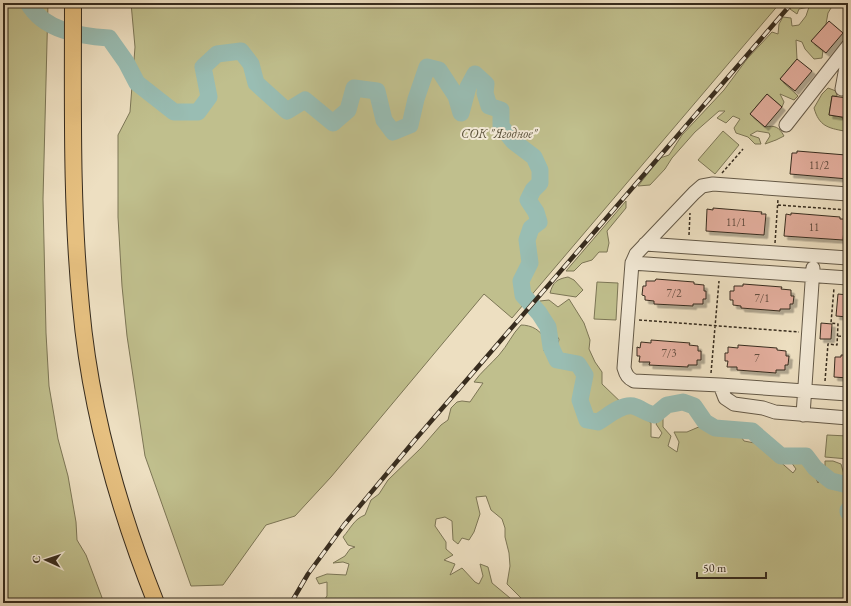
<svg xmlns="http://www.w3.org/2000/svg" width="851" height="606" viewBox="0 0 851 606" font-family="'EB Garamond',serif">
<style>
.green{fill:#c0bf8d;stroke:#7c7656}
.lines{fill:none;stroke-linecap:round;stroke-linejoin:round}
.river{stroke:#99bdb3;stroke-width:17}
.building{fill:#e2ad9c;stroke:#372c1e;filter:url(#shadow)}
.minor-casing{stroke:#645947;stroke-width:15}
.major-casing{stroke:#372c1e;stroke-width:18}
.path{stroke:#372c1e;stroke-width:1.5;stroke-dasharray:3 2;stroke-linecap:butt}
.minor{stroke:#f3ead7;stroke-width:13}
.major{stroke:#e6c080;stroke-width:16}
.rail-casing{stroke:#372c1e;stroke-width:4.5}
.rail{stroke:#f3ead7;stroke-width:3;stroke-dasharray:9;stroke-linecap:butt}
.labels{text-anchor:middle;stroke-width:4;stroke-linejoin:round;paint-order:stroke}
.number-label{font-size:11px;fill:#624c3e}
.park-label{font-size:13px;font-style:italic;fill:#59513a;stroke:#f3ead7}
</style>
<defs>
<filter id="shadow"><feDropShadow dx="3.5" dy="3.5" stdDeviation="0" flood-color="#0004"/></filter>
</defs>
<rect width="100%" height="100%" fill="#eddfc1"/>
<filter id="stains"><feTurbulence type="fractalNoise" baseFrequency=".005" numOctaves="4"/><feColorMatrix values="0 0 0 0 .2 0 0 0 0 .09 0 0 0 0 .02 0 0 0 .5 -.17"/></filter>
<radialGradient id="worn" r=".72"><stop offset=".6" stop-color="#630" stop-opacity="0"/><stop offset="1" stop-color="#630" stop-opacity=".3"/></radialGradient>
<path class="green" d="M3,3H48L43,199L46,333L49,386L58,439L68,476L76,522L77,540L86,555L104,603H3Z
M131,3H780L512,318L484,294L331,477L295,516L266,525L223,585L191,586L145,456L127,336L122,286L118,217V135L130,112L135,47Z
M796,3H834L828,13L826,24L812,41L823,50L822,58L814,59L805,49L802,42L796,40L797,59L780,79L798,96L794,100L780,94L784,102L782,107L767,94L750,114L765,127C775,125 779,127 784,136L776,140L765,144L770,136L769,133L757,131L750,135L759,138L761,144H755L748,137L736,133L734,128L740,119L733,116L726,123L717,118L725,111H719L695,132L672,158L665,169L650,185L638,186L660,158L669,155L682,135L724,90L747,59L772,32L778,34L779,24L783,17L791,18L792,26L799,25L806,16L809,7L799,9L797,14L790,9Z
M828,88L836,91L837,96H832L829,115L842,117L846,126L844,131C828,128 819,126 814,108L822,94Z
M723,131L739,145L715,174L698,160Z
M626,201V208L607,231L609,243L607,252H599L592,260L582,263L574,271H566Z
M568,277L574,280L583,290L576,297L550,293C553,282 557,279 568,277Z
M597,282L618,283L616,320L594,319Z
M569,299L584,323L590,340L589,349L595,362L602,372V384L628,409L640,414L651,423V437L659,438L662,433L656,424L663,412V427L671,436L668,446L677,452L679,442L674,432H687L701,426L713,431L724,427L729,432H738L744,441L760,444L793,473L796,469L789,459L782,452L790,450L799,452L805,464L814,474L818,483L825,470V461H833L841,464L845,478L848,468V603H526L507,584L510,566L509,553L505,537V528L502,519L491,510L486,496L476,497L480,514L474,532L469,540L462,538L458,544L453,540L452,521L445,517L436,519L435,526L446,542V549L453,555L444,560L455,564L450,575L462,568L475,582L479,584L483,576L480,564L488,567L492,583L516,603H421L420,602L419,603H311H322L327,596V582L319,584L316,578L327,574L346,575L349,564L343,562L333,563L345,556L350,549L355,547L348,545L343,537C351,528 354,519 365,515L371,500L379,494L388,480L421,448L441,425L448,420L451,408L457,402L462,401L470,402L483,383L474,382C481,372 491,364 499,355C508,345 512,334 521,325C531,325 542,330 545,341C545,344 544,348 544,351L550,355L557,350L559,339L553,331L540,326L544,312L534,316L533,308L540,301L549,300L558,307Z
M827,435L848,436V459L825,457Z"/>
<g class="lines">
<path class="river" d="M28,3C44,31 80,36 109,38L126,62L137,83L174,112H198L209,97L203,67L217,54L241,51L251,64L256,83L287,111L305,100L333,123L348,110L354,88L377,91L384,120L393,132L410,125L416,99L427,67L439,70L456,96L461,113L468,87L475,74L486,84L485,93L489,106L501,110V126L513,141L534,157L540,170V183L533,190L528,200L536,212L539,222L531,228L527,240L530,263L521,281L523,295L539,313L548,327L551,347L557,360L578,364L585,375L580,400L587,420L598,422C608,416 621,404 633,406C641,408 647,414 655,415L667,405L683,402L694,406L705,422L715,428L752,431L781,456H806L815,468L831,481L848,485
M848,510V512"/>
</g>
<path class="building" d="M829,21L843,33L826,53L811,41Z
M797,59L812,71L795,91L780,79Z
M767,94L782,107L765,127L750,114Z
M832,96L848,98V118L829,115Z
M797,151L846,155V157H848V179L790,174L792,153H797Z
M713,208L762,212L761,214H766L764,235L706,231L707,209L713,210Z
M791,213L840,217V219H845L843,240L784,236L786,214L791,215Z
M656,279L694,282V284L704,285V291H706V299H703V304H693V306L654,304V301L645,300V296L642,295L643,286H646V281H655Z
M743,284L782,287L781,289L791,290V296H794L793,304H790V309H780V311L741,308V306L733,305V300H730V291H734V286H743Z
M838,294L848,295V317L836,316Z
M821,323L832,324L831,339H820Z
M651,340L690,343L689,345L698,346V351H701V360H697V365H688V367L649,365L650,362H639L640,356H637V347L640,348L641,342L651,343Z
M738,345L777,348V350L786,351V356H789L788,365H785V370H776V373L737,370V367H727L728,361H725V353H728V347L738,348Z
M841,355H848V378L834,377L835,357H841Z"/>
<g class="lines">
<defs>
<path id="minor" d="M842,89L847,62
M786,125L848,46
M848,194L713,184L702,186L694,193L636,254L632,263L624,368C626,375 628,378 634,381L720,385L848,394
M645,244L848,258
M632,263L848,278
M720,385L725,398L734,404L763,408L775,412L848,418
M803,415L813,268"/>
<path id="major" d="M73,3C73,104 71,206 81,307C90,408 118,508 156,603"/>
</defs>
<use href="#minor" class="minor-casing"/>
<use href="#major" class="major-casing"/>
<path class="path" d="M722,173L743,149
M778,205L848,210
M689,235L690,213
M775,243L778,199
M639,320L799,332
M838,336L848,337
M711,373L719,281
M825,381L828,344L837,345L838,324L831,323L834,288"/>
<use href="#minor" class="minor"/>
<use href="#major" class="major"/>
<defs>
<path id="rail" d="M291,603L308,574L344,525L414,441L792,3"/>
</defs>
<use href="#rail" class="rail-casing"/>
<use href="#rail" class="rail"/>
</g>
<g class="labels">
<g class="number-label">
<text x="819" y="169">11/2</text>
<text x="736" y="226">11/1</text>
<text x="814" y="231">11</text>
<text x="674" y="297">7/2</text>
<text x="762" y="302">7/1</text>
<text x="669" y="357">7/3</text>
<text x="757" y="362">7</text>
</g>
<g class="park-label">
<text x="499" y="138">СОК "Ягодное"</text>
</g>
</g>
<rect width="851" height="606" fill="none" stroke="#eddfc1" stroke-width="16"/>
<rect x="4" y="4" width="843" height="598" fill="none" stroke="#372c1e" stroke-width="2"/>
<rect x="8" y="8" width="835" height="590" fill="none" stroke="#372c1e"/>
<g transform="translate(46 560) rotate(273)" stroke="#f3ead7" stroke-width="3" paint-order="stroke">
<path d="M0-3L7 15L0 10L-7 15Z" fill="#372c1e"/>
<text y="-6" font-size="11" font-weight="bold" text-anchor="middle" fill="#372c1e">С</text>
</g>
<path d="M697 572v6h69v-6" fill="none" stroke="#372c1e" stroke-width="2"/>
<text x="703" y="572" font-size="12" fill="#372c1e" stroke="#f3ead7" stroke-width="3" paint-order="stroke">50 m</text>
<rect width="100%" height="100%" filter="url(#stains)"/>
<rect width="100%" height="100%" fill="url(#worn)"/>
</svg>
